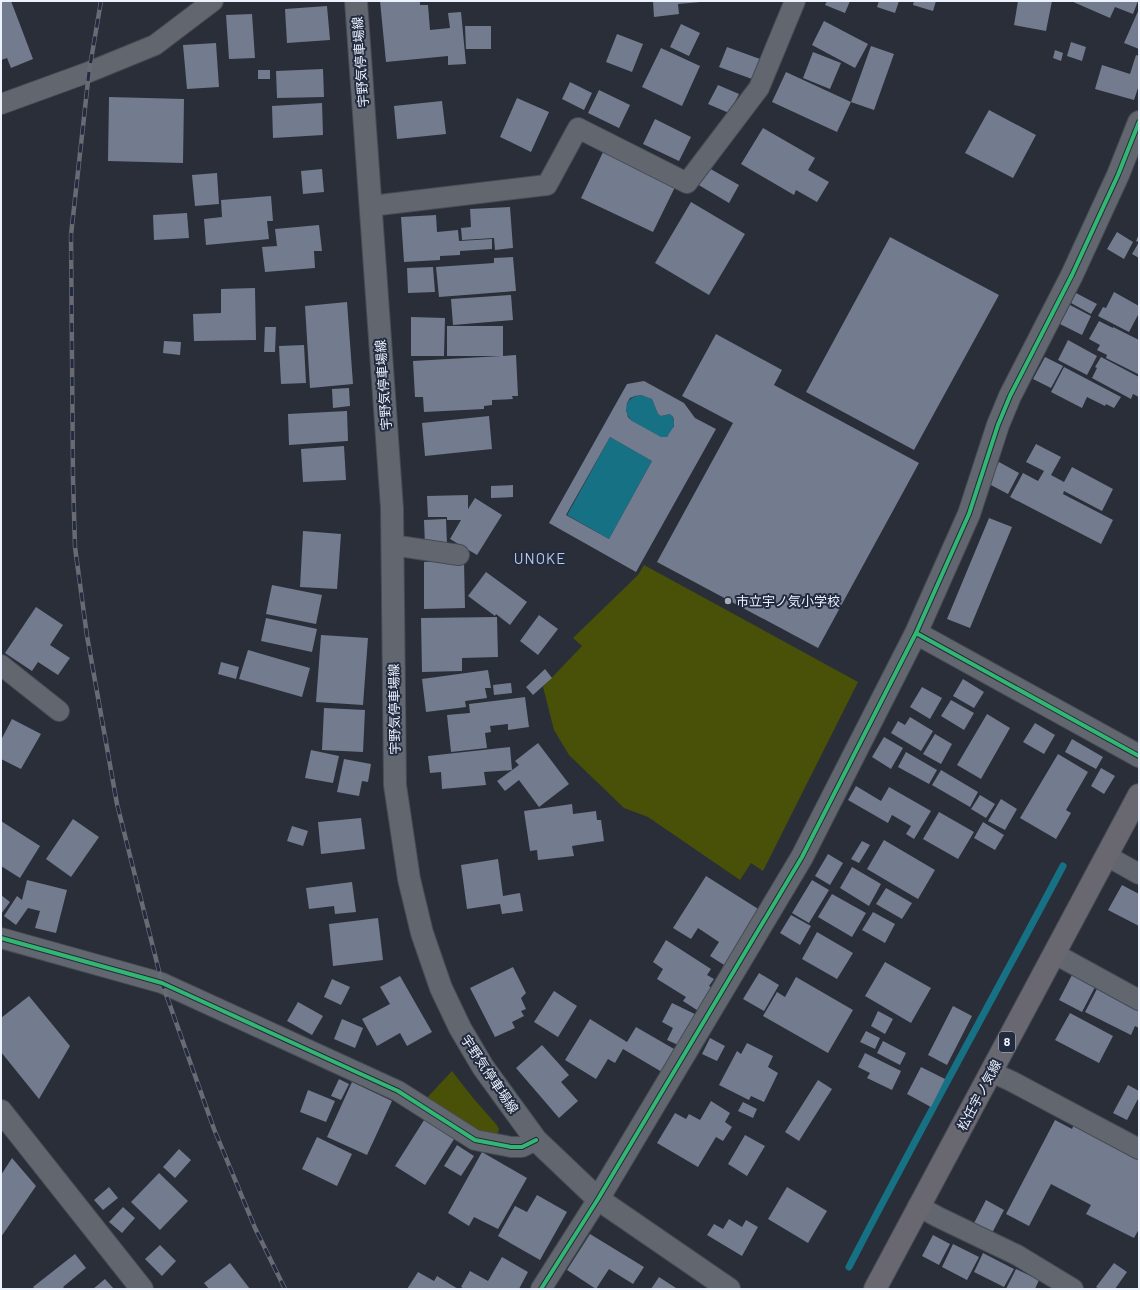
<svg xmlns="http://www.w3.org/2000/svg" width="1140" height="1290" viewBox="0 0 1140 1290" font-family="Barlow,'Noto Sans JP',sans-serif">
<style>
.green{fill:#495108}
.water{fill:#177184}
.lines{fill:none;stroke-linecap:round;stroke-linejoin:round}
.stream{stroke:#177184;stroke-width:7}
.building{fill:#737b8e;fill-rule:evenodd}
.street-casing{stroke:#464b54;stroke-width:22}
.secondary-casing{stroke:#464b54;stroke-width:24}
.primary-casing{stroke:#464b54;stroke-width:24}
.street{stroke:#62666f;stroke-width:20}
.secondary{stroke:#62666f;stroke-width:22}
.primary{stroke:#69676f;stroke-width:22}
.rail-casing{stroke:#686b74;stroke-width:4.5}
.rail{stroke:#222b40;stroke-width:3;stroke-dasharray:9;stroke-linecap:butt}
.cycleway-casing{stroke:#222b40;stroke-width:6}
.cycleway{stroke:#33b770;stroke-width:4}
.poi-dot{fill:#a8adb8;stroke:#222b40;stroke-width:1.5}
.labels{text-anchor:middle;stroke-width:4;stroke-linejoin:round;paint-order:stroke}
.shield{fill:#222b40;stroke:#afb6c4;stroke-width:1}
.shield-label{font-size:12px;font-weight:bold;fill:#ecf2fd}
.street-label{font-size:13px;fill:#ecf2fd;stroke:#222b40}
.poi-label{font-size:13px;fill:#ecf2fd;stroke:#222b40;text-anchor:start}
.quarter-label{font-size:15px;letter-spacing:1px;fill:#becbe6;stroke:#222b40}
</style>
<rect width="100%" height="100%" fill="#292e39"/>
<path class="green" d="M644,565L858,682L763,871L751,863L740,880L648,817L624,808L569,755L554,730L543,687L582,646L573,638L638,575Z
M452,1071L473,1098L496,1124L499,1129L498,1133L494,1136L487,1137L423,1102Z"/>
<path class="water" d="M641,395L652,399L658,414L661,416L670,414C678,421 673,430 667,437C664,438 664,438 661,437C654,435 635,425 631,420C621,409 627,396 641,395Z
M610,437L652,461L609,539L567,515Z"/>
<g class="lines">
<path class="stream" d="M849,1267C918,1133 992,1000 1063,866"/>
</g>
<path class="building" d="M1,1H11L33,59L11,68L7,58L1,60Z
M380,1H420V5H428L430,30L450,28L448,13L461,12L466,64L448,65V56L386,62Z
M653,1H700L701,2L678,4L679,14L654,17Z
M827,1H850L845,13L825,5Z
M879,1H899L895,13L877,7Z
M914,1H936L933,11L913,5Z
M1018,1H1052L1046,31L1014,25Z
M1071,1H1138L1133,14L1115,7L1110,18Z
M327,6L330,40L287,43L285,9Z
M1139,9V49L1124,43Z
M252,14L255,58L229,59L226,15Z
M824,21L868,44L855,68L812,45Z
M681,24L700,33L689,56L670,47Z
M465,26H491V49H466Z
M617,34L643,44L632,72L606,62Z
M1071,42L1086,47L1082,61L1067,56Z
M216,43L219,87L187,89L183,45Z
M871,46L894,54L874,110L851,102Z
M727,47L760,59L752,79L719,67Z
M661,48L700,66L682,106L642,87Z
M1055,50L1063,53L1061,61L1053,58Z
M813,52L841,63L830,89L803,78Z
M1136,55L1139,56V85L1134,100L1095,89L1102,65L1130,74Z
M323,69L324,97L277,98L276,71Z
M258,70H270V79H258Z
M786,72L851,102L837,132L772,102Z
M570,82L592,93L584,110L562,99Z
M718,85L739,94L729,113L708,104Z
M599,90L630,105L619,128L588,113Z
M109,97L184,99L183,163L108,161Z
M517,98L549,112L531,152L500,137Z
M442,101L446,134L397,139L394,106Z
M322,103L323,135L273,138L272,106Z
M989,110L1036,135L1013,178L965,153Z
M655,119L691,137L679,161L643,144Z
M763,128L815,158L808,170L829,182L817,202L796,190L794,195L741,164Z
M605,148L677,183L653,232L581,198Z
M707,167L739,185L729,203L697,184Z
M322,169L324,192L303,194L301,171Z
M217,173L219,204L195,206L192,175Z
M271,196L273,221H267L269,239L206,245L204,219L222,217L221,200Z
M691,202L745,234L709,295L655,263Z
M510,207L513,248L495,250L494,238L462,240L461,228L471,227L470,209Z
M187,213L189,238L154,240L153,215Z
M436,215L437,232L458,230L459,241L492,239V249L460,251V255L440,256V260L404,262L401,217Z
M319,225L322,251H314L315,268L265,272L262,247L277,246L275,229Z
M1117,232L1133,242L1124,259L1107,249Z
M1139,234V258L1132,254L1139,242L1136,241Z
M890,237L999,295L914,450L806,392Z
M513,257L516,291L439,297L436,267L494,263V258Z
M433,267L435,292L408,293L407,268Z
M255,288L256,340L194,341L193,314L221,313V289Z
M1114,292L1139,306V313L1129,332L1098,316L1103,307L1106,308Z
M1076,293L1097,304L1091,314L1071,303Z
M511,295L513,320L453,325L451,299Z
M347,302L353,384L310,388L305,306Z
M1070,305L1091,316L1082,335L1060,324Z
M411,317L445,318L444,356H411Z
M1099,321L1113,328V327L1139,340V371L1138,374L1106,358L1107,355L1097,350L1100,345L1089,339Z
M447,326H503V356L516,355L518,396H512L513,399L492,400V405L484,406V409L424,412L423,397H415L413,361L501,356H447Z
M265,327H276L275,352H264Z
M716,334L782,370L774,385L919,463L818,648L657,562L733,423L682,396Z
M1068,340L1097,356L1087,375L1058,360Z
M164,341L181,342L180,355L163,353Z
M304,345L306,383L281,384L279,346Z
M1045,357L1063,366L1051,388L1033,379Z
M1101,357L1139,377V397L1133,394L1131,399L1092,378L1097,368L1095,367Z
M1064,367L1121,397L1114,408L1106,404L1105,406L1087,397L1082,408L1051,392Z
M644,381L684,403L695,418L716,429L636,572L549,523L627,384ZM641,395L652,399L658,414L661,416L670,414L673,417L674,420V426L667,437H661L632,421L628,417L626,410L627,403L630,398L635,396ZM610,437L652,461L609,539L566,515Z
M349,388L350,406L333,408L332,389Z
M347,411L348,441L289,445L288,414Z
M489,416L492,449L425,456L422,423Z
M1036,444L1061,457L1051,475L1064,482L1072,467L1113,489L1102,511L1064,491L1063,494L1113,520L1101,544L1010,497L1023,473L1038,481L1044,471L1026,462Z
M344,446L346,480L303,482L301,449Z
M999,462L1019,473L1008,494L987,483Z
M513,485V497L491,498V486Z
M468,495V509L475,498L502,515L477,555L450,539L461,520H447V517H428L427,496Z
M989,518L1012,527L970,628L947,619Z
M446,519L447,545L425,546L424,520Z
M303,531L341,534L337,589L300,587Z
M464,561L465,608L424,609V562Z
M486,572L527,602L510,625L496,614L495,616L468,596Z
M272,585L322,595L316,624L266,614Z
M36,607L63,625L50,645L70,658L58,675L38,662L32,671L5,653Z
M539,615L558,629L538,655L520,641Z
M497,617L498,657L462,658V671L422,672L421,618Z
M266,618L317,629L312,652L261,641Z
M321,635L368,638L363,705L316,702Z
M248,650L310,668L302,697L239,679Z
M221,662L239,667L236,679L218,674Z
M545,669L552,678L533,695L526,687Z
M488,670L491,688H485L487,698L465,701L466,707L426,712L422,679Z
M963,679L984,692L974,708L953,696Z
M511,683L512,693L494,695L493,685Z
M922,687L942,698L930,719L910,707Z
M525,697L529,727L508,730V724L490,726L491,732L485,733L487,748L451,752L447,715L470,713L469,704Z
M951,700L974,713L964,730L941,716Z
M324,708L365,710L363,752L322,750Z
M987,714L1010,728L981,779L957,765Z
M910,717L933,731L921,751L891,733L898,721L905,725Z
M12,719L41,734L21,769L1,759V740Z
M1035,723L1055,735L1044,754L1023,742Z
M935,734L952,744L941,764L923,754Z
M884,737L903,748L891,769L872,757Z
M1072,739L1103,757L1096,769L1065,752Z
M538,743L569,784L539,807L519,780L505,791L497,781L519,765L515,761Z
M510,747L512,770L484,772L486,785L442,789L441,772L430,773L428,756Z
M311,750L339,756L333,783L305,778Z
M906,752L937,770L929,784L898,767Z
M1058,754L1088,772L1066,810L1071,813L1056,839L1020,818Z
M344,759L371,764L368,782L362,781L359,796L337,792Z
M1101,768L1115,776L1104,794L1091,786Z
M941,770L978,792L970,807L932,785Z
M856,786L881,801L889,787L931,811L914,839L906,834L911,826L892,815L888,823L848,800Z
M980,795L995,804L986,818L971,809Z
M1001,799L1017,809L1005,830L988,821Z
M572,804L573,814L596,811L597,820H601L604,841L572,846L574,856L538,860L537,850L530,851L524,811Z
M939,812L974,832L958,859L923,839Z
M361,818L365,849L321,854L318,822Z
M73,819L99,837L71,877L46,859Z
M1,821L40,846L20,878L1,866Z
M983,822L1004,835L995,850L974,838Z
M292,826L308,831L303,846L287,841Z
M884,840L935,870L918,899L867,869Z
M862,841L870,845L859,863L851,859Z
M828,854L843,863L830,885L815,876Z
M498,859L503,896L520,893L523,911L502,914L500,904L467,909L461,865Z
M852,867L881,884L869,906L840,888Z
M706,876L763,912L732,970L710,956L719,942L698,928L691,939L673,928Z
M27,880L67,890L56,933L35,928L40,911L28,908L16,925L4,916L17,896L22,900Z
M812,880L829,890L809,923L792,913Z
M352,882L356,912L335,914L334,906L309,909L306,888Z
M1122,885L1139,894V926L1108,910Z
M886,888L912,903L902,919L876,904Z
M832,894L866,913L852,937L818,917Z
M1,895L10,902L1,914Z
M873,912L895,924L885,943L862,930Z
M791,915L811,926L800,945L780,933Z
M378,918L383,960L333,966L329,924Z
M817,932L853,953L837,979L802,959Z
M666,940L711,969L707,975L714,979L709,986L718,991L703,1014L683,1001L686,997L657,979L663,969L653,962Z
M885,962L931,988L911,1023L865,996Z
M513,967L526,993L521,998L526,1009L521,1011L524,1016L512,1022L515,1028L495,1037L470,988Z
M759,973L779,985L764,1011L743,999Z
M1072,975L1095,987L1082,1012L1059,1000Z
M400,976L432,1032L407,1046L400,1033L377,1046L362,1019L390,1004L380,987Z
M796,977L853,1010L828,1053L763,1016L777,992L785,997Z
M332,979L350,987L341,1005L324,997Z
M1098,987L1139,1009V1028L1135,1026L1131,1035L1085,1012Z
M554,991L577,1006L558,1037L534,1022Z
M29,996L70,1046L39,1099L1,1052V1018Z
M298,1002L323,1016L312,1035L287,1021Z
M672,1003L701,1017L685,1048L667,1040L673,1028L662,1022Z
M953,1006L972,1016L947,1065L928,1055Z
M878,1011L893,1019L885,1034L871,1026Z
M1070,1013L1113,1036L1099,1063L1055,1040Z
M342,1019L363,1028L355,1048L334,1039Z
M590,1019L627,1042L636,1027L681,1053L667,1075L623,1049L615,1063L608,1059L596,1079L565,1060Z
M866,1031L880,1038L875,1049L860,1042Z
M710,1038L725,1046L717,1061L702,1054Z
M883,1041L906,1053L900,1065L877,1053Z
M747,1043L773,1056L768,1067L778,1073L764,1102L751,1096L749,1100L719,1085L737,1051L741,1054Z
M542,1045L569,1075L561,1082L578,1101L559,1118L516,1068Z
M865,1053L901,1071L892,1090L867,1078L870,1073L858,1067Z
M921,1067L945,1079L931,1107L907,1094Z
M339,1079L349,1084L341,1100L331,1096Z
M818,1080L832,1089L799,1141L785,1132Z
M352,1082L392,1101L367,1155L327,1137Z
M1128,1085L1139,1091V1097L1127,1120L1113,1113Z
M308,1090L335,1101L326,1122L300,1112Z
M711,1101L730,1113L725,1122L732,1127L723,1141L716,1137L698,1167L657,1143L675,1113L686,1119L689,1114L700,1120Z
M743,1102L757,1109L753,1118L738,1111Z
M426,1117L456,1136L425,1185L395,1166Z
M1055,1120L1072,1129L1074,1124L1139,1158V1229L1134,1238L1086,1214L1091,1205L1051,1184L1029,1226L1006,1214Z
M745,1135L765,1146L747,1176L728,1164Z
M317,1137L352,1154L337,1186L302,1169Z
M457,1145L474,1156L461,1176L444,1166Z
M179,1149L191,1160L175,1178L163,1167Z
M482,1152L527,1178L498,1229L474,1217L469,1226L448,1213Z
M12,1158L36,1186L1,1237V1175Z
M159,1173L188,1201L160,1230L131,1202Z
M109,1187L118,1198L103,1210L94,1200Z
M787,1187L827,1211L808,1243L768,1219Z
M537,1195L567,1212L540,1260L498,1236L515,1206L527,1212Z
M986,1200L1004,1210L991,1235L973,1225Z
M123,1207L135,1218L122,1233L109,1222Z
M729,1219L742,1227L746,1220L758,1227L742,1256L707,1235L714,1224L723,1229Z
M590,1234L644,1267L633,1284L609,1269L596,1289L567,1270Z
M933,1235L950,1244L939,1265L922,1256Z
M953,1244L979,1257L967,1280L942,1267Z
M160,1245L176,1261L162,1276L145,1259Z
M983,1253L1014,1269L1004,1287L974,1272Z
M75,1254L86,1268L63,1287L65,1289H35L33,1287Z
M502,1257L528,1272L519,1289H465L461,1287L470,1271L488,1281Z
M230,1263L250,1289H209L204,1283Z
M1114,1263L1127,1272L1115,1289H1099L1096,1287Z
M1016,1269L1039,1280L1035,1289H1006Z
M418,1272L434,1281L437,1276L458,1289H407Z
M659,1277L676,1288L675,1289H651Z
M105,1279L114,1289H93Z"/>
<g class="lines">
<defs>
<path id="street" d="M1,104L89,72L155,45L213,1
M371,206L547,185L578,128L687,183L759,88L795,1
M392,545L459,555
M1,665L59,711
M1107,856L1139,874
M1,938L162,983L398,1091L475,1140L511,1147H522L536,1140
M1055,954L1139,1000
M991,1072L1011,1081L1139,1149
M918,1206L938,1217L1017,1255L1073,1289
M541,1289L598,1199"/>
<path id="secondary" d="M356,1L392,508L395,785L409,879L422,933L441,988L460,1028L483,1067L536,1140L598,1199L729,1289
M1139,122L1118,175L1072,275L1010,396L998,425L969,514L916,633L1139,756
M1,1111L142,1289
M598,1199L802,857L916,633"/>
<path id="primary" d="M875,1289L1139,795"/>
</defs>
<use href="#street" class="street-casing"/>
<use href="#secondary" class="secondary-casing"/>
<use href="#primary" class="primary-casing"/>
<use href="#street" class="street"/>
<use href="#secondary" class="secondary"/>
<use href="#primary" class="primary"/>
<defs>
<path id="rail" d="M101,1L89,72L71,235L73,479L75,547L87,636L117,804L162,983L214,1129L255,1228L285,1289"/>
</defs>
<use href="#rail" class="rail-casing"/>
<use href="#rail" class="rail"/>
<defs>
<path id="cycleway" d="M1139,122L1118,175L1072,275L1010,396L998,425L969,514L916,633L1139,756
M1,938L162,983L398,1091L475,1140L511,1147H522L536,1140
M541,1289L598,1199L802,857L916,633"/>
</defs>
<use href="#cycleway" class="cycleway-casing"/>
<use href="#cycleway" class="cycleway"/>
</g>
<circle class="poi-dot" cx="728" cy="601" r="4"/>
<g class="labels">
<rect class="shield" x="999" y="1032" width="16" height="20" rx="3"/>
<g class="shield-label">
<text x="1007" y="1046">8</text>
</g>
<g class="street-label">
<text transform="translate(360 62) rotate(-94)" y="5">宇野気停車場線</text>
<text transform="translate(383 385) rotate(-94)" y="5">宇野気停車場線</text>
<text transform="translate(394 709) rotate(-91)" y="5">宇野気停車場線</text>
<text transform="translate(490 1074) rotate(56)" y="5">宇野気停車場線</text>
<text transform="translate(979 1095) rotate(-62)" y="5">松任宇ノ気線</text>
</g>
<g class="poi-label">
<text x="736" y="606">市立宇ノ気小学校</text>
</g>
<g class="quarter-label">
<text x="540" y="564">UNOKE</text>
</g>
</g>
<rect width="1140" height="1290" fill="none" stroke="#ecf2fd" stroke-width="4"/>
</svg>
